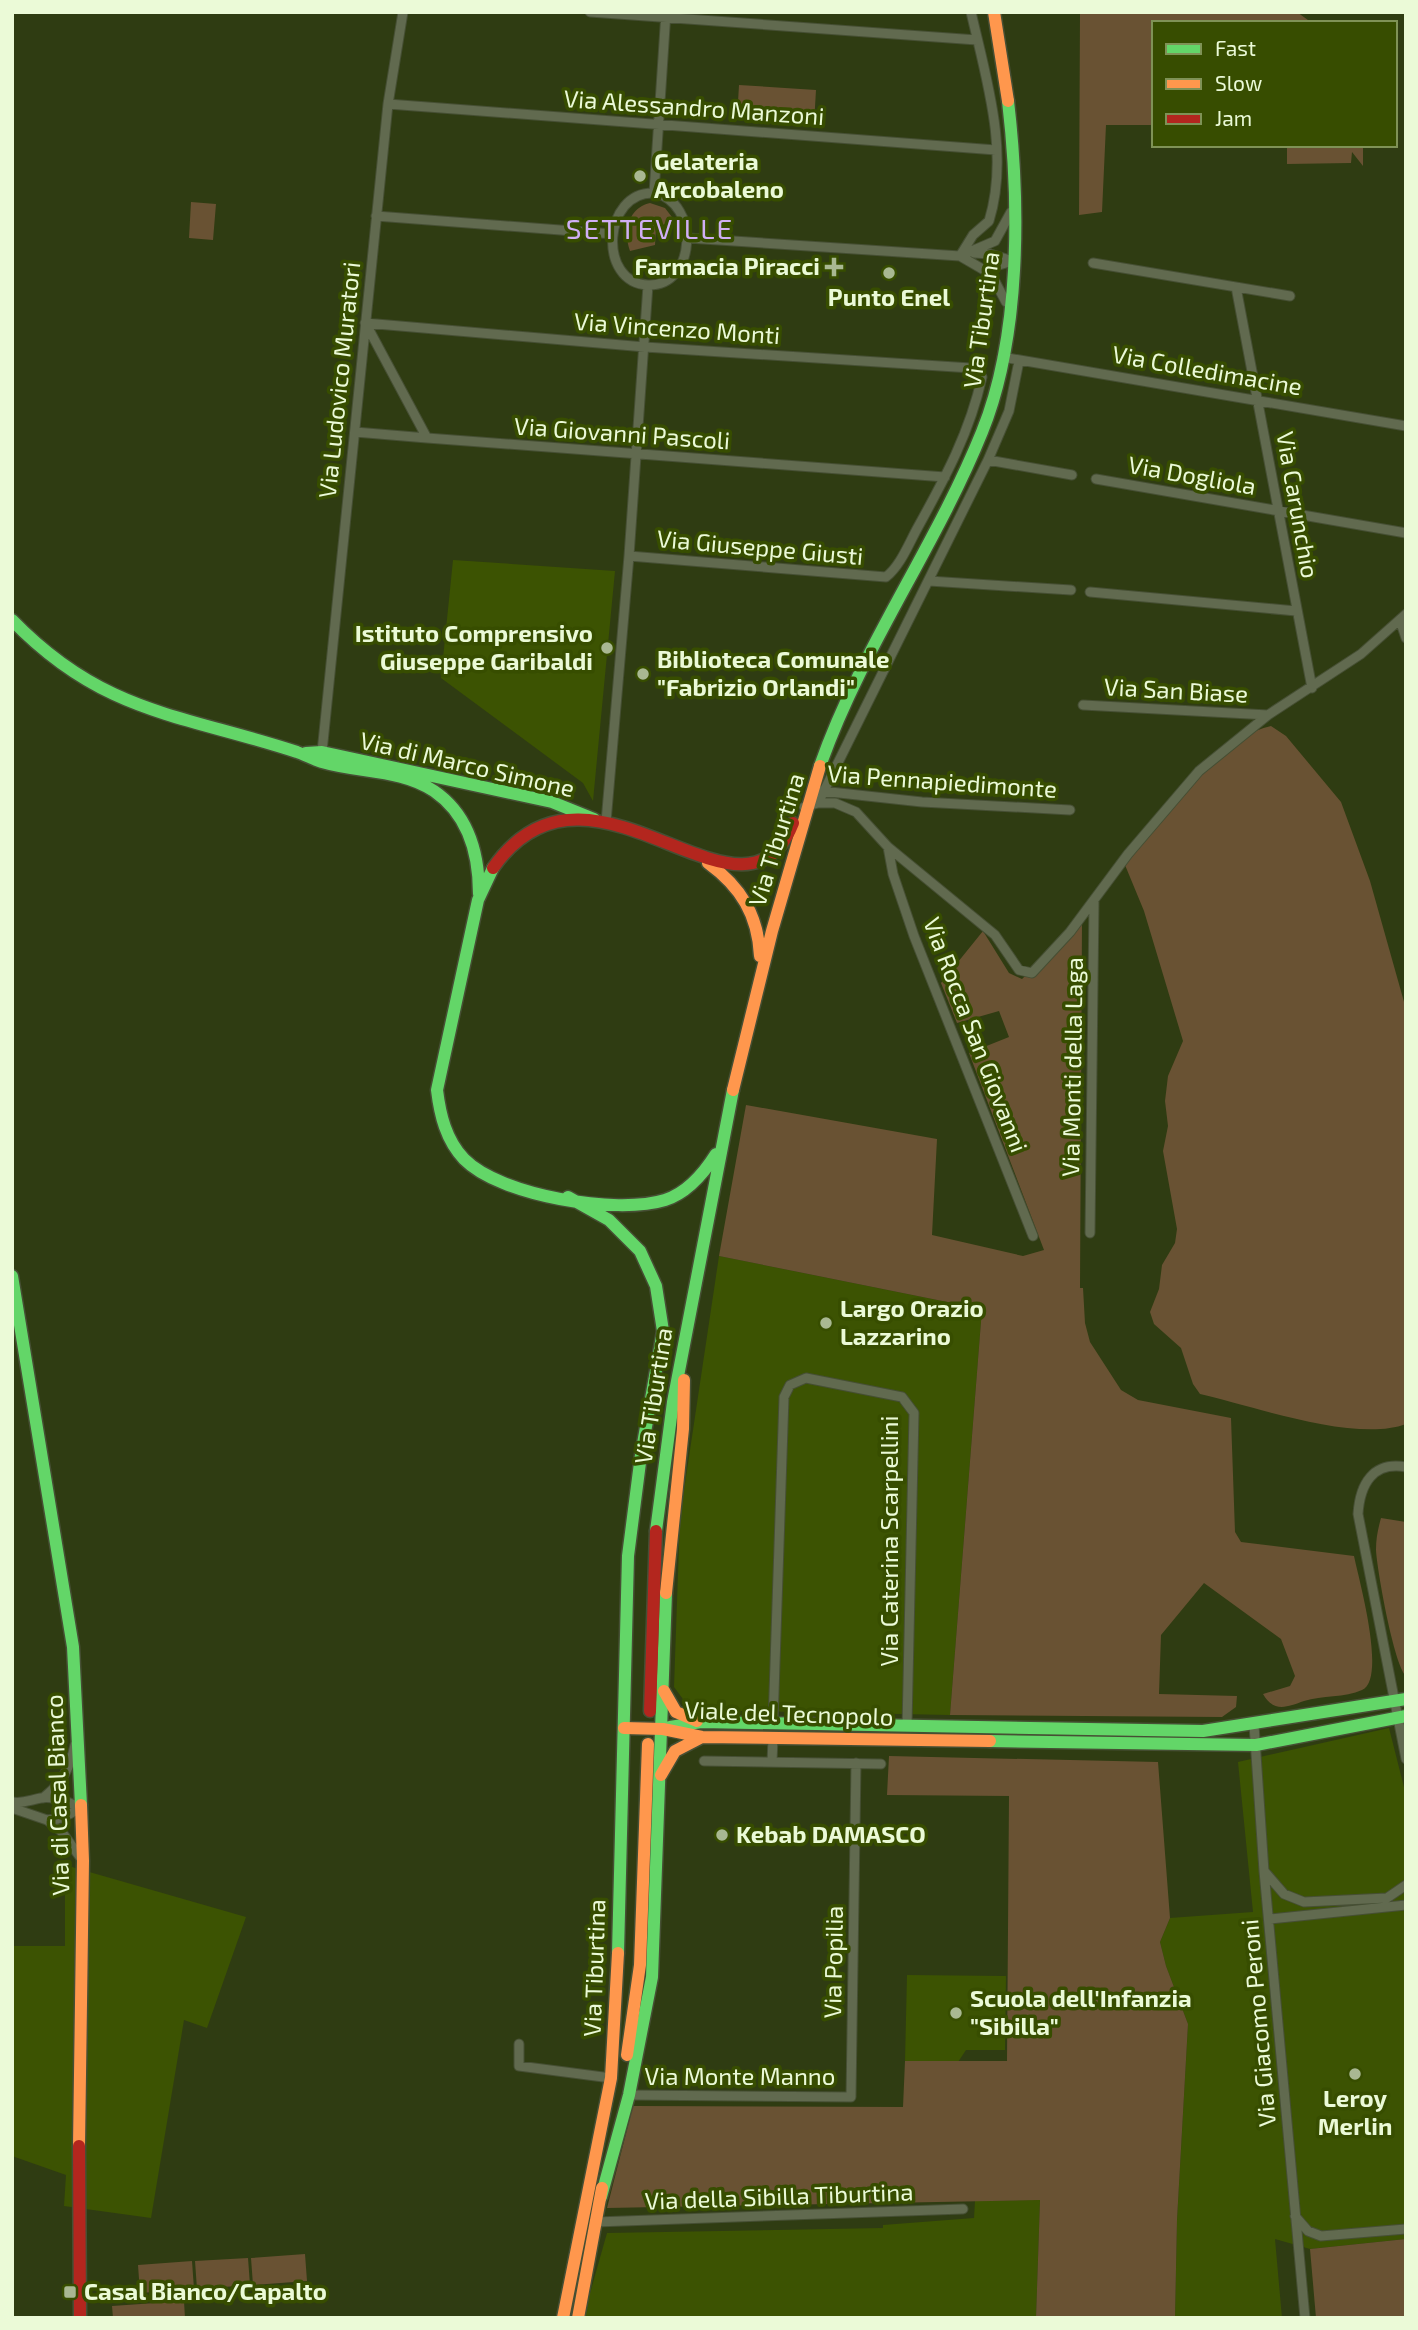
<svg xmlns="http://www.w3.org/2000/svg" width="1418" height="2330" viewBox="0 0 1418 2330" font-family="'Exo 2',sans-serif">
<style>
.built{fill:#3c5302}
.green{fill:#695233}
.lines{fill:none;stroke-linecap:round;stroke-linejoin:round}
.street-casing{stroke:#464f34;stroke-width:11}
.fast-casing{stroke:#464f34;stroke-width:15}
.slow-casing{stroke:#464f34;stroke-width:15}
.jam-casing{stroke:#464f34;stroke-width:15}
.street{stroke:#616a4f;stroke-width:9}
.fast{stroke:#63d668;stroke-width:12}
.slow{stroke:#ff974d;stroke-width:12}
.jam{stroke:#b3261e;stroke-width:12}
.poi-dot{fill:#a9b892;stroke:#374d00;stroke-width:2.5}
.labels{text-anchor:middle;stroke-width:7;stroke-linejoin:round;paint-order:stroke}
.street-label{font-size:24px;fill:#ebfad7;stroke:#374d00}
.poi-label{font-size:24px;font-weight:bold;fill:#ebfad7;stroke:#374d00;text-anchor:start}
.quarter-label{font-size:28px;letter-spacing:2px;fill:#d0aff4;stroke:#374d00}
</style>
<rect width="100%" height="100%" fill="#2f3c12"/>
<path class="built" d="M453,560L615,571L593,801L583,783L441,678Z
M719,1256L982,1309L950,1715L691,1710L674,1687L680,1517Z
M1389,1728L1406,1795V2239L1310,2249L1275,2239L1282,2318H1175L1177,2220L1188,2024L1166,1966L1160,1942L1170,1918L1253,1912L1238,1762Z
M65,1865L246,1917L207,2028L184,2020L151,2218L64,2206L66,2175L12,2156V1946H65Z
M907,1975L1006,1976L1005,2050H966L958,2062L905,2061Z
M1040,2200L1036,2318H583L607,2233L883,2228V2225L974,2218L975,2201Z"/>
<path class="green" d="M1080,12H1297L1312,23H1154V125H1106L1102,212L1079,215Z
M739,85L816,90L814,124L737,119Z
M1287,145H1363V166L1352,152L1351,163L1287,164Z
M191,202L216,204L213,240L189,238Z
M650,203L665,208L675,221L656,227L655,245L630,251C623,232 628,208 650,203Z
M1271,726L1286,736L1341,802L1370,881L1406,1009V1424C1356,1443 1253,1406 1200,1394L1193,1384L1181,1348L1154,1324L1150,1312L1159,1289L1162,1265L1175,1243L1177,1229L1163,1151L1168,1126L1165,1101L1168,1076L1183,1041L1144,911L1125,865C1158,825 1219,736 1271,726Z
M1082,921L1080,1288H1083L1085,1323L1090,1342L1121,1390L1138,1400L1231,1418L1235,1532L1241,1542L1354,1556C1359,1580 1387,1679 1362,1690C1345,1698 1322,1695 1304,1701C1287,1707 1274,1713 1263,1694L1290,1686L1295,1676L1281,1639L1204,1583L1161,1635L1159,1694L1237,1696L1236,1707L1222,1717L950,1715L982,1309L719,1256L746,1105L937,1139L932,1235L1023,1256L1044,1250L969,1053L1009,1037L999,1011L957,1023L941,983L983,931L1009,973L1022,979Z
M1381,1518L1406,1522V1676C1394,1665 1377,1570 1376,1550C1376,1538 1378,1529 1381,1518Z
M889,1756L1158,1762L1170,1918L1160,1942L1166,1966L1188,2024L1177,2220L1175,2318H1036L1040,2200L607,2208L633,2106L903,2107L905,2061H1007L1009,1796L887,1795Z
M1406,2239V2318H1316L1310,2249Z
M305,2254L307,2281L253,2285L251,2258Z
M248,2258L250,2285L197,2289L195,2261Z
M192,2261L194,2289L140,2293L138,2265Z
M184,2301L185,2318H113L112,2306Z"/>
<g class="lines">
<defs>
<path id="street" d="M590,12L977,40
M388,104L996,150
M654,193C701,202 696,287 648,285C597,283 603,191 654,193Z
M654,193L666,12
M376,216L613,234
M688,238L960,256L995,241L1011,212
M974,253L990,254L1013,261
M960,256L973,235L989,221C1010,153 986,78 971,12
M960,256L991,274L1006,302
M1093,263L1290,296
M985,269L1013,261
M1236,287L1312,688
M365,323L645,347L971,368L982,377C970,432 945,478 918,527C909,543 901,565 886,577L629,556
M366,324L427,438L945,477
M1002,357L1406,426
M1019,361L1009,411L988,460L1072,475
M355,432L427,438
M1096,479L1406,533
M929,581L1071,590
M1090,592L1296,611
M1400,620L1406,638
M1083,705L1268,715
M322,752L388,104L403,12
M821,791L922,802L1070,810
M818,803L988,460
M804,807L818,803H835L856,812L888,847L995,935L1019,970L1032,973L1070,932L1128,854L1199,771L1268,715L1361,654L1406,614
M606,822L629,556L648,285
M888,847L893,874L914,936L1033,1236
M1090,1233L1094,902
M1406,1467C1373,1461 1360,1484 1358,1514L1406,1759
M773,1723L784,1397L790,1385L806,1378L902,1397L914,1413L907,1726
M1254,1725L1264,1871L1305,2318
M704,1761L881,1764
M772,1762L773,1738
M43,1798C62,1783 70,1768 75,1745
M12,1802C23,1804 30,1800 41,1798C55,1796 68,1802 81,1808
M12,1808L47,1820L61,1831L83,1861
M47,1820L62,1818L81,1808
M1265,1872L1284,1894L1304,1902L1387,1898L1406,1885
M1270,1919L1406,1905
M519,2044V2066L611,2078
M629,2095L851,2097L856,1763
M1295,2216L1308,2231L1321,2236L1406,2229
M596,2222L963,2209"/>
<path id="fast" d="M12,620C103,714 181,714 297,752C305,755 313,759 322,762C359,773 401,769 434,791C469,815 479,855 479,894
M306,753L322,752L552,802L594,819
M820,766C861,649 936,546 982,432C1021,336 1020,203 1008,101
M493,868L478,900L437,1090C440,1115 446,1140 464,1159C500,1196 617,1215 665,1200C687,1193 704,1173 716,1154
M568,1197L609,1220L640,1251L656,1286L663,1331L641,1455L628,1556L618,1953
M12,1276L73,1647L81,1805
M656,1531L673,1402L733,1090
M670,1727L701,1722L1203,1731L1406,1699
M990,1741L1256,1745L1406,1716
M601,2197L629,2095L652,1977L666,1593"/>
<path id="slow" d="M994,12L1008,101
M708,863C741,887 758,915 760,956
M733,1090L772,931L820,766
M666,1593L683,1429L684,1380
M664,1691L676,1712L697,1721
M624,1728L663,1729L702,1737L990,1741
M661,1775L675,1751L702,1737
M627,2055L640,1965L648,1744
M79,2146L83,1861L81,1805
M563,2318L611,2078L618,1953
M578,2318L602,2188"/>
<path id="jam" d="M493,868C591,727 743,951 793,823
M650,1711L656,1531
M79,2146L80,2318"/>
</defs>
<use href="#street" class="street-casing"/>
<use href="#fast" class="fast-casing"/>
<use href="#slow" class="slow-casing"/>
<use href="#jam" class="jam-casing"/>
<use href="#street" class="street"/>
<use href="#fast" class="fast"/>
<use href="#slow" class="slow"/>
<use href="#jam" class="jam"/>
</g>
<g class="poi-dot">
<circle cx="640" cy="176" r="7"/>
<path d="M830.5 256.5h7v7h7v7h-7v7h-7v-7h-7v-7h7z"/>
<circle cx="889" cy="273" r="7"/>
<circle cx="607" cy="648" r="7"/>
<circle cx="643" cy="674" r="7"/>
<circle cx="826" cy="1323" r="7"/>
<circle cx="722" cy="1835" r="7"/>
<circle cx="956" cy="2013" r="7"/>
<circle cx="1355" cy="2074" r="7"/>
<rect x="63" y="2285" width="14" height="14" rx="3.5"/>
</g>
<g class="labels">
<g class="street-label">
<text transform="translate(694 108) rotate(4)" y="8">Via Alessandro Manzoni</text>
<text transform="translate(982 320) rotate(-82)" y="8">Via Tiburtina</text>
<text transform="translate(677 329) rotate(4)" y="8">Via Vincenzo Monti</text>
<text transform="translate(1207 371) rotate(10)" y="8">Via Colledimacine</text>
<text transform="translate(340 380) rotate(-84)" y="8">Via Ludovico Muratori</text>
<text transform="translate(622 434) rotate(4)" y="8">Via Giovanni Pascoli</text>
<text transform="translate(1192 476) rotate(10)" y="8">Via Dogliola</text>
<text transform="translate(1297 505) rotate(80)" y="8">Via Carunchio</text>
<text transform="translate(760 548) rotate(5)" y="8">Via Giuseppe Giusti</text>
<text transform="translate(1176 691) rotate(3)" y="8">Via San Biase</text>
<text transform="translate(467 765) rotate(13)" y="8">Via di Marco Simone</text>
<text transform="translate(942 782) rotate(4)" y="8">Via Pennapiedimonte</text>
<text transform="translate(777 840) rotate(-73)" y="8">Via Tiburtina</text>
<text transform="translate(975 1035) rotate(69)" y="8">Via Rocca San Giovanni</text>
<text transform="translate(1073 1067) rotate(-89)" y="8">Via Monti della Laga</text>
<text transform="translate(654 1396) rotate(-81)" y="8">Via Tiburtina</text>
<text transform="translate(890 1541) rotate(-90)" y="8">Via Caterina Scarpellini</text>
<text transform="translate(789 1714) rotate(2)" y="8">Viale del Tecnopolo</text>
<text transform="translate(58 1795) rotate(-92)" y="8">Via di Casal Bianco</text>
<text transform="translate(834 1962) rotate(-89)" y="8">Via Popilia</text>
<text transform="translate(595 1968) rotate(-88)" y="8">Via Tiburtina</text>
<text transform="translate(1259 2023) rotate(-95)" y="8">Via Giacomo Peroni</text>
<text x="740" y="2085">Via Monte Manno</text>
<text transform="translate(779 2197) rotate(-2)" y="8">Via della Sibilla Tiburtina</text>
</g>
<g class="poi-label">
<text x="654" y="170">Gelateria<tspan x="654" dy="28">Arcobaleno</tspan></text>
<text x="820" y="275" text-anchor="end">Farmacia Piracci</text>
<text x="889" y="306" text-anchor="middle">Punto Enel</text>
<text x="593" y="642" text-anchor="end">Istituto Comprensivo<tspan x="593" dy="28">Giuseppe Garibaldi</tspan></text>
<text x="657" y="668">Biblioteca Comunale<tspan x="657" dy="28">"Fabrizio Orlandi"</tspan></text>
<text x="840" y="1317">Largo Orazio<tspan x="840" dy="28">Lazzarino</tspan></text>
<text x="736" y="1843">Kebab DAMASCO</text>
<text x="970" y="2007">Scuola dell'Infanzia<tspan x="970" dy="28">"Sibilla"</tspan></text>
<text x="1355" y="2107" text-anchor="middle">Leroy<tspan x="1355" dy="28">Merlin</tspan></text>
<text x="84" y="2300">Casal Bianco/Capalto</text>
</g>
<g class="quarter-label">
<text x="650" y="239">SETTEVILLE</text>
</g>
</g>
<rect width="1418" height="2330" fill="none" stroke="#ebfad7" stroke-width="28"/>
<rect x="1152" y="21" width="245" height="126" fill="#374d00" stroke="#7f9256" stroke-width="2"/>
<rect x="1166" y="44" width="35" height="10" fill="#63d668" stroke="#7f9256" stroke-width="2"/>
<text x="1215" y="56" font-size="21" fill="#ebfad7">Fast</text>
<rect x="1166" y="79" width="35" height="10" fill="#ff974d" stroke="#7f9256" stroke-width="2"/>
<text x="1215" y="91" font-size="21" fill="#ebfad7">Slow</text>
<rect x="1166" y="114" width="35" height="10" fill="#b3261e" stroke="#7f9256" stroke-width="2"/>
<text x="1215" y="126" font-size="21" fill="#ebfad7">Jam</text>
</svg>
